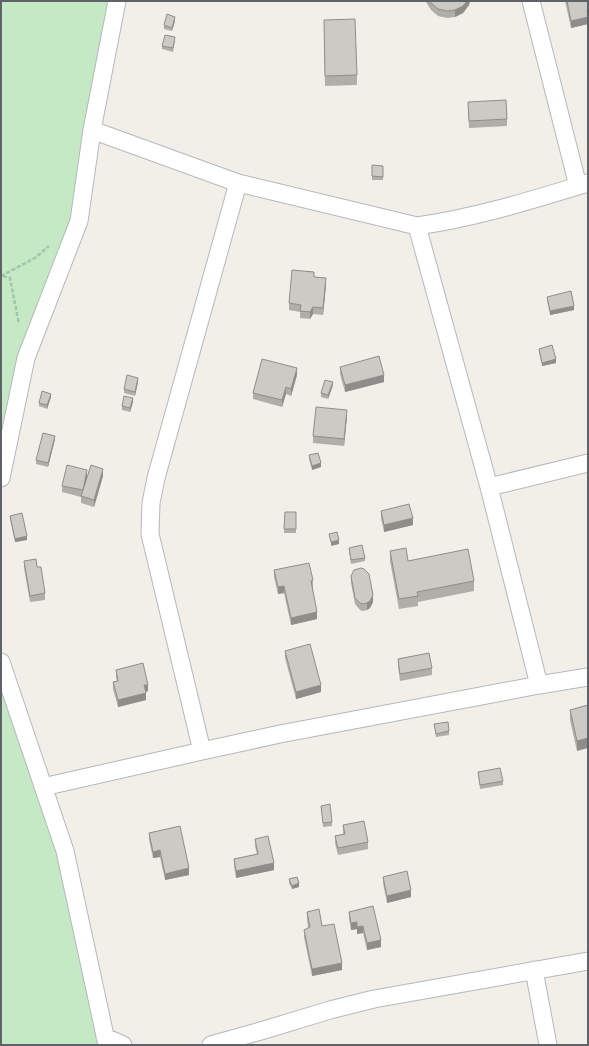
<svg xmlns="http://www.w3.org/2000/svg" width="589" height="1046" viewBox="0 0 589 1046" font-family="'Open Sans',sans-serif">
<style>
.green{fill:#c5e8c5}
.lines{fill:none;stroke-linecap:round;stroke-linejoin:round}
.street-casing{stroke:#b5b8bc;stroke-width:19}
.path{stroke:#9cc7a9;stroke-width:2.5;stroke-dasharray:4 2;stroke-linecap:butt}
.street{stroke:#fff;stroke-width:17}
.wall{fill:#afaea9}
.shaded-wall{fill:#8f8d8a}
.building{fill:#cccac5;stroke:#8f8d8a}
</style>
<rect width="100%" height="100%" fill="#f1efe8"/>
<path class="green" d="M1,1H117L79,221L26,358L1,478Z
M1,662L65,851L107,1045H1Z"/>
<g class="lines">
<defs>
<path id="street" d="M531,1L578,186
M92,130L238,183L417,226C475,218 532,200 588,183
M417,226L489,487L539,685
M1,478L26,358L79,221L92,130L117,1
M489,487L588,463
M1,662L65,851L107,1045
M202,751L150,534L151,503L156,478L238,183
M43,787L202,751L280,734L539,685L588,677
M534,970L548,1045
M105,1037L123,1045
M211,1045L264,1030L330,1010L374,999L588,961"/>
</defs>
<use href="#street" class="street-casing"/>
<path class="path" d="M1,276L35,258L49,246
M3,276L10,278L19,324"/>
<use href="#street" class="street"/>
</g>
<path class="wall" d="M426,1H470L469,5L463,13L455,17L447,18L438,16L431,10L426,2Z
M565,1H588V24L571,28Z
M175,21L172,31L164,29V25Z
M324,30L357,75V85L325,86Z
M175,41L173,52L162,49V46Z
M468,109L507,119V126L469,128Z
M372,165L383,166V180H372Z
M314,277L326,285L323,315L313,314L310,319L300,318V312L289,310V303Z
M547,297L574,310L550,315L547,300Z
M539,349L556,363L542,366L539,352Z
M340,367L384,382L345,392L340,374Z
M297,375L291,396L286,394L282,407L253,399V393Z
M138,382L135,396L124,393V389Z
M333,385L328,399L321,397V393Z
M51,397L47,409L39,406V403Z
M133,402L130,412L122,410V406Z
M347,416L344,446L313,443V436Z
M55,439L48,467L36,464V460Z
M309,455L321,467L312,470L309,459Z
M103,476L94,507L81,503V497L62,492V486L87,477Z
M381,511L413,525L384,532L381,518Z
M285,512H296V533H284Z
M10,516L27,540L15,542L10,519Z
M349,548L365,558V561L351,564L349,551Z
M390,551L408,561L474,581V591L418,602V606L399,609L390,561Z
M24,561L37,567L45,593V600L30,602L24,568Z
M274,570L313,580V587H312L317,619L291,625L284,593L278,594L274,577Z
M351,576L373,602L370,608L367,610L363,611L360,610L355,604L351,583Z
M285,651L321,692L296,699L285,658Z
M398,659L432,668V675L400,681L398,666Z
M116,670L148,691L145,692L146,700L118,707L113,689V682L117,681L116,677Z
M588,705L577,751L570,720V710Z
M434,724L449,731V735L436,737Z
M478,772L503,781V785L480,789Z
M321,806L332,822V826L323,827Z
M343,825L368,842V849L338,855L335,843V836L343,834Z
M149,833L189,875L165,880L160,857L153,858L149,840Z
M255,839L274,870L236,878L234,866V859L257,854L255,846Z
M383,877L411,897L387,903L383,883Z
M289,879L299,887L292,889L289,883Z
M373,906L381,947L367,950L363,933L357,934V929L351,930L349,919V912Z
M307,912L322,926L342,970L312,976L304,937V930L308,928L307,919Z"/>
<path class="shaded-wall" d="M467,1H470L469,5L463,13L455,17V10Z
M175,17V21L172,31V28Z
M588,17V24L571,28V21Z
M326,278V285L323,315V308Z
M574,306V310L550,315V311Z
M313,307V314L310,319V312Z
M556,359V363L542,366V363Z
M297,368V375L291,396V389Z
M384,375V382L345,392V385Z
M138,378V382L135,396V392Z
M333,382V385L328,399V395Z
M286,387V394L282,407V400Z
M51,394V397L47,409V405Z
M133,398V402L130,412V408Z
M347,410V416L344,446V439Z
M55,436V439L48,467V463Z
M321,463V467L312,470V466Z
M103,469V476L94,507V500Z
M87,470V477L83,497V490Z
M413,518V525L384,532V525Z
M27,536V540L15,542V539Z
M339,540V544L331,546V542Z
M284,586V593L278,594V587Z
M373,595V602L370,608L367,610V603Z
M317,612V619L291,625V618Z
M144,685H148V691L144,692Z
M321,685V692L296,699V692Z
M146,693V700L118,707V700Z
M588,738V748L577,751V741Z
M160,850V857L153,858V852Z
M274,863V870L236,878V871Z
M189,868V875L165,880V874Z
M299,883V887L292,889V886Z
M411,890V897L387,903V896Z
M357,922V929L351,930V923Z
M363,926V933L357,934V927Z
M381,940V947L367,950V943Z
M342,963V970L312,976V969Z"/>
<path class="building" d="M429,1H467L463,6L455,10L447,11L438,9L431,3Z
M567,1H588V10H587L588,17L571,21Z
M167,14L175,17L172,28L164,25Z
M355,19L357,75L325,76L324,20Z
M165,35L175,37L173,48L162,46Z
M506,100L507,119L469,121L468,102Z
M372,165L383,166V177L372,176Z
M292,270L314,272V277L326,278L323,308L313,307L310,312L300,311L301,305L289,303Z
M571,291L574,306L550,311L547,297Z
M552,345L556,359L542,363L539,349Z
M379,356L384,375L345,385L340,367Z
M262,359L297,368L291,389L286,387L282,400L253,393Z
M127,375L138,378L135,392L124,389Z
M325,380L333,382L328,395L321,393Z
M42,391L51,394L47,405L39,403Z
M124,396L133,398L130,408L122,406Z
M316,407L347,410L344,439L313,436Z
M43,433L55,436L48,463L36,460Z
M318,453L321,463L312,466L309,455Z
M67,465L87,470L83,490L62,486Z
M91,465L103,469L94,500L81,496Z
M409,504L413,518L384,525L381,511Z
M285,512H296V529H284Z
M22,513L27,536L15,539L10,516Z
M337,532L339,540L331,542L329,534Z
M362,545L365,558L351,560L349,548Z
M406,548L408,561L468,549L474,581L417,592L418,596L399,599L390,551Z
M36,559L37,567H41L45,593L30,596L24,561Z
M309,563L313,580L311,581L317,612L291,618L284,586L278,587L274,570Z
M361,568L364,569L369,574L373,595L370,601L367,603L363,604L360,603L355,598L351,576L354,570Z
M310,644L321,685L296,692L285,651Z
M429,653L432,668L400,674L398,659Z
M143,663L148,685H144L146,693L118,700L113,682L118,681L116,670Z
M588,705V738L577,741L570,710Z
M448,722L449,731L436,734L434,724Z
M500,768L503,781L480,785L478,772Z
M330,804L332,822L323,823L321,806Z
M364,821L368,842L338,848L335,836L345,834L343,825Z
M180,826L189,868L165,874L160,850L153,852L149,833Z
M268,836L274,863L236,871L234,859L258,854L255,839Z
M407,871L411,890L387,896L383,877Z
M297,877L299,883L292,886L289,879Z
M373,906L381,940L367,943L363,926L357,927V922L351,923L349,912Z
M319,909L322,926L334,924L342,963L312,969L304,930L310,927L307,912Z"/>
<rect width="589" height="1046" fill="none" stroke="#5f6368" stroke-width="4"/>
</svg>
